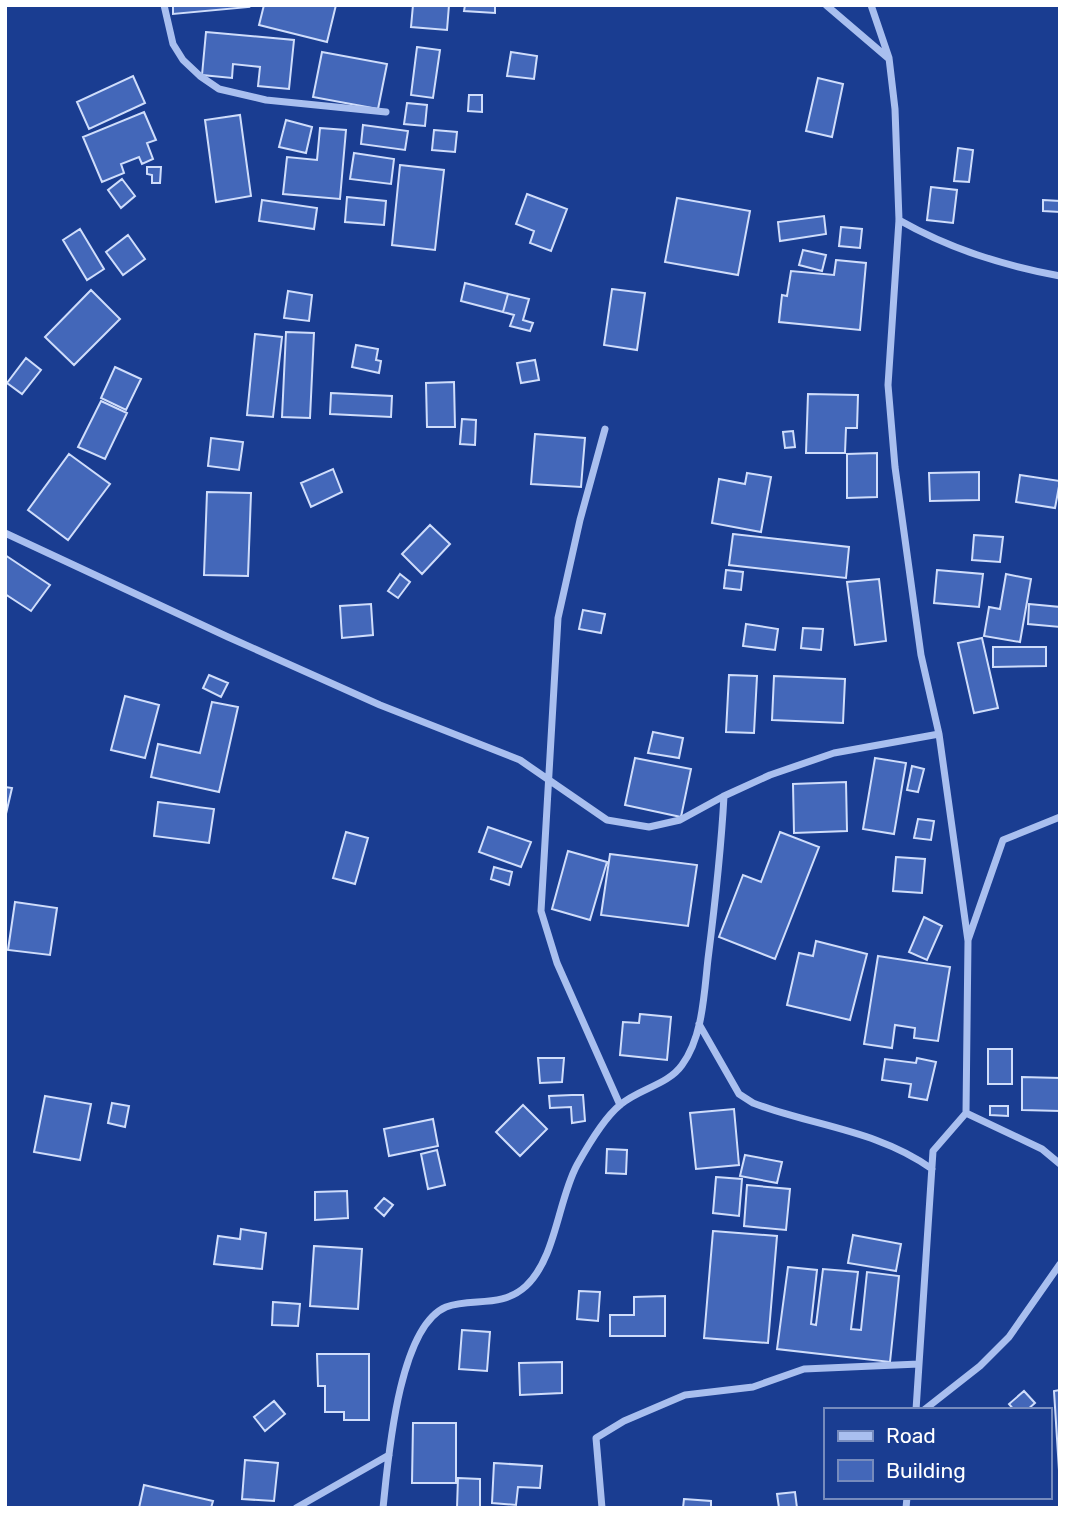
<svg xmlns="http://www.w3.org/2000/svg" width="1065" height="1513" viewBox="0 0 1065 1513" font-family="Rubik,sans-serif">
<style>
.building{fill:#4367b9;stroke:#cfddfb;stroke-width:2}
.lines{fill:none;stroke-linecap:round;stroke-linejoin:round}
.street{stroke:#a9bfef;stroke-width:7}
</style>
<rect width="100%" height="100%" fill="#1a3d91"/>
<path class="building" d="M173,5H248L249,7L173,14Z
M264,5H336L327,42L259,25Z
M413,5H449L447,30L411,27Z
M465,5H495V13L464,11Z
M206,32L294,40L289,89L258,86L260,67L233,64L232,78L202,75Z
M417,47L440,50L433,98L411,95Z
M322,52L387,64L378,109L313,97Z
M511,52L537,56L534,79L507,76Z
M133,76L145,103L89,129L77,102Z
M818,78L843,84L832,137L806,131Z
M469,95H482V112L468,111Z
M407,103L427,105L425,126L404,124Z
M144,112L156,140L147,143L153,159L142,164L139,157L121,164L124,173L102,182L83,137Z
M240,115L251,196L216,202L205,120Z
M286,120L312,127L306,153L279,147Z
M363,125L408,131L405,150L361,144Z
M320,128L346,130L340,199L283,194L287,157L317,160Z
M434,130L457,132L455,152L432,150Z
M958,148L973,150L969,182L954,181Z
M354,153L394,159L391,184L350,179Z
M400,165L444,170L435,250L392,245Z
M147,167H161L160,183H152V175L147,174Z
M122,179L135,196L121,208L108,190Z
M931,187L957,190L953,223L927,220Z
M527,194L567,209L551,251L530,243L534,231L516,224Z
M347,197L386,201L384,225L345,222Z
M677,198L750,211L738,275L665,262Z
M262,200L317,208L314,229L259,221Z
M1043,200L1060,201V212L1043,211Z
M824,216L826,234L780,241L778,222Z
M841,227L862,229L860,248L839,246Z
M80,229L104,269L87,280L63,240Z
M128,235L145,259L123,275L106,252Z
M803,250L826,255L822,271L799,265Z
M836,260L866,263L860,330L779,322L782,295L787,296L791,271L834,275Z
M465,283L508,294L503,312L461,301Z
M612,289L645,293L637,350L604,345Z
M91,290L120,319L74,365L45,337Z
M288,291L312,295L309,321L284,318Z
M508,294L529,299L523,320L533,323L530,331L510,326L514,315L503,312Z
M286,332L314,333L310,418L282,417Z
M255,334L282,337L273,417L247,415Z
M356,345L378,349L376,360L381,361L379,373L352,367Z
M26,358L41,370L22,394L7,383Z
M535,360L539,380L521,383L517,363Z
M115,367L141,379L126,410L101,398Z
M454,382L455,427H427L426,383Z
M331,393L392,396L391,417L330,414Z
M808,394L858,395L857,428H846L845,453H806Z
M101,401L127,413L105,459L78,447Z
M462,419L476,420L475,445L460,444Z
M793,431L795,447L785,448L783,432Z
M535,434L585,438L581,487L531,484Z
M211,438L243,442L239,470L208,466Z
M877,453V497L847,498V454Z
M69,454L110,484L68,540L28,510Z
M333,469L342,492L311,507L301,483Z
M979,472V500L930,501L929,473Z
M747,473L771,477L761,532L712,523L719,479L745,484Z
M1020,475L1060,481L1055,508L1016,502Z
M207,492L251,493L248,576L204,575Z
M430,525L450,544L422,574L402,554Z
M733,534L849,547L846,578L729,565Z
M974,535L1003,537L1000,562L972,560Z
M5,555L50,585L31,611L5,594Z
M726,570L743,572L741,590L724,588Z
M937,570L983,574L979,607L934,603Z
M400,574L410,582L398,598L388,591Z
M1006,574L1031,579L1020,642L984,636L989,607L1000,609Z
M879,579L886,641L855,645L847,582Z
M371,604L373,635L342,638L340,606Z
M1029,604L1060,607V627L1028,624Z
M583,610L605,614L601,633L579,629Z
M746,624L778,629L775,650L743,646Z
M803,628L823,629L821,650L801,648Z
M982,638L998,708L974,713L958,643Z
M993,647H1046V666L993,667Z
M209,675L228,683L221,697L203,688Z
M729,675L757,676L754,733L726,732Z
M774,676L845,679L843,723L772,720Z
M125,696L159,705L145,758L111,750Z
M212,702L238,707L219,792L151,777L158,744L200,753Z
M653,732L683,738L679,758L648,753Z
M635,758L691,769L681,817L625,805Z
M875,758L906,763L894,834L863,829Z
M912,766L924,769L918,792L907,790Z
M846,782L847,831L794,833L793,784Z
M5,787L12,788L5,818Z
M158,802L214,809L209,843L154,836Z
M918,819L934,821L931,840L914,838Z
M488,827L531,842L521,867L479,852Z
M346,832L368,838L355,884L333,878Z
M780,832L819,847L775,959L719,937L743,875L761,882Z
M568,851L607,862L590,920L552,909Z
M610,854L697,865L688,926L601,915Z
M896,857L925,859L922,893L893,891Z
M494,867L512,872L509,885L491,879Z
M15,902L57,908L50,955L8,950Z
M924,917L942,926L927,960L909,952Z
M816,941L867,954L850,1020L787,1005L799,953L813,956Z
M878,956L950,967L938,1041L914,1038L915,1028L895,1025L892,1048L864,1044Z
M640,1014L671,1017L667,1060L620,1055L623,1022L639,1023Z
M988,1049H1012V1084H988Z
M538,1058H564L562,1082L540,1083Z
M917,1058L936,1062L927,1100L909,1097L911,1084L882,1080L885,1059L916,1063Z
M1022,1077L1060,1078V1111L1022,1110Z
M572,1095H583L585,1121L572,1123L571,1107L550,1108L549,1096Z
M45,1096L91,1104L80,1160L34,1152Z
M112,1103L129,1106L125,1127L108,1123Z
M523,1105L547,1129L520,1156L496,1132Z
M990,1106H1008V1116L990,1115Z
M734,1109L739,1165L696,1169L690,1113Z
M433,1119L438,1146L389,1156L384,1129Z
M607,1149L627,1150L626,1174L606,1173Z
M437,1150L445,1185L428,1189L421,1154Z
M745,1155L782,1162L777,1183L740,1176Z
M716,1177L742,1179L739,1216L713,1213Z
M747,1185L790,1189L786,1230L744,1226Z
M347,1191L348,1218L315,1220V1192Z
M384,1198L393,1205L384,1216L375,1208Z
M241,1229L266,1233L262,1269L214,1264L218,1236L240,1239Z
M713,1231L777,1236L768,1343L704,1338Z
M853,1235L901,1244L896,1271L848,1263Z
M314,1246L362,1249L358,1309L310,1306Z
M788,1267L817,1270L811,1324L816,1325L823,1269L858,1272L851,1329L861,1330L867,1272L899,1276L890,1362L777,1349Z
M579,1291L600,1292L598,1321L577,1319Z
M665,1296V1336H610V1315H634V1297Z
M273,1302L300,1304L298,1326L272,1325Z
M462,1330L490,1332L487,1371L459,1369Z
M317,1354H369V1420H344V1412H325V1386H318Z
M562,1362V1393L520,1395L519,1363Z
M1060,1390V1486L1054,1391Z
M1024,1391L1035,1403L1027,1410H1014L1009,1404Z
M274,1401L285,1414L265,1431L254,1417Z
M413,1423H456V1483H412Z
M245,1460L278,1463L274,1501L242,1499Z
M494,1463L542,1466L540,1488L518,1487L516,1505L492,1503Z
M458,1478L480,1479V1508H457Z
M144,1485L213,1501L211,1508H139Z
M795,1492L797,1508H779L777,1494Z
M684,1499L711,1501V1508H683Z"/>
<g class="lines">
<path class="street" d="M164,5L173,44L183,60L200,76L219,89L266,100L386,112
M826,5L888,58
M871,5L889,58L895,109L899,220L888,385L895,467L921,655L939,734L968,941L966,1113L933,1151L916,1410
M899,220C950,249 1002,265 1060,276
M605,429L580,520L558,618L541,911L557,963L620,1105
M5,533L228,637L380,705L520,760L607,820L649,827L680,820L724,796L770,775L834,753L939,734
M968,940L1003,840L1060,817
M699,1024L739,1094L753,1103C813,1126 878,1130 932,1169
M966,1113L1042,1149L1060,1164
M924,1410L980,1366L1009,1337L1060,1264
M296,1508L389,1455
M383,1508C388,1461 398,1327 446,1307C472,1297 501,1309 526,1286C556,1258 558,1200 577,1165C587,1147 604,1118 620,1105C638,1089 668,1085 682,1065C703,1036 704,994 708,959C715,904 721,851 724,796
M602,1508L596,1438L624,1421L685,1395L753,1387L804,1369L919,1364
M906,1508L907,1497"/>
</g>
<rect width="1065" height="1513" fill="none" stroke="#ffffff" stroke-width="14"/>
<rect x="824" y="1408" width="228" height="91" fill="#1a3d91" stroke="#768bbd" stroke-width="2"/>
<rect x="838" y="1431" width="35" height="10" fill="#a9bfef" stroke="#768bbd" stroke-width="2"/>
<text x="886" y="1443" font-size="21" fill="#ffffff">Road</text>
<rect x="838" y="1460" width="35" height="21" fill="#4367b9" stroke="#768bbd" stroke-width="2"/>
<text x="886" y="1478" font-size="21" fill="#ffffff">Building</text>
</svg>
